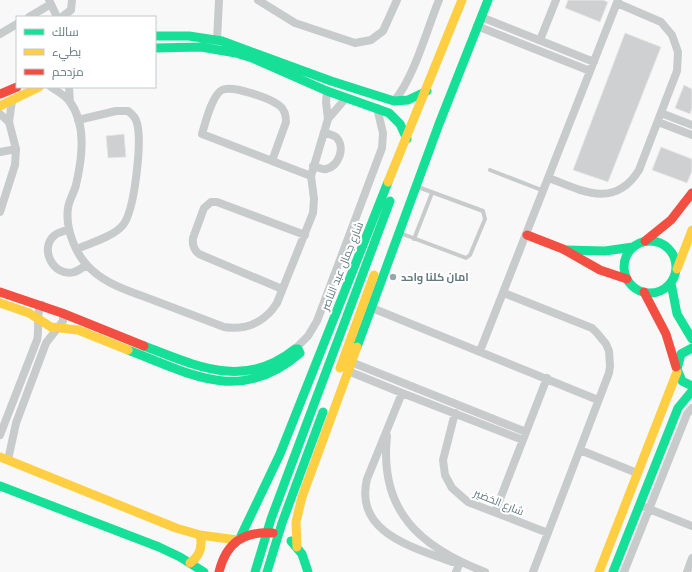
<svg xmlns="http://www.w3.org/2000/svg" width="692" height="572" viewBox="0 0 692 572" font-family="Poppins,Cairo,sans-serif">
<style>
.building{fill:#ced0d1;stroke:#e8e8e8}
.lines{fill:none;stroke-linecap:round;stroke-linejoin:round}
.lane{stroke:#c8cbcc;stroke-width:4}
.street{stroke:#c8cbcc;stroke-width:8}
.fast{stroke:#16e098;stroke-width:9}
.slow{stroke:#ffcf43;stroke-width:9}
.jam{stroke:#f24e42;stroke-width:9}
.poi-dot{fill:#98a6ab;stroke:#fff;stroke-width:1.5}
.labels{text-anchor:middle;stroke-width:4;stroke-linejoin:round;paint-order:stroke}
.street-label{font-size:11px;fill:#647a82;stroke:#fff}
.poi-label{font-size:11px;font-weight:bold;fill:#647a82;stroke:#fff;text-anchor:start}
</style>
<rect width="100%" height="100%" fill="#f8f8f8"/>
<path class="building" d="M568,0H603L608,2L600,22L565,8Z
M625,33L661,47L608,182L573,170Z
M684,85L692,89V108L690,114L675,108Z
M124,134L126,157L108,158L106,136Z
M661,147L692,159V171L687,183L652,170Z"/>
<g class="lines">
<path class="lane" d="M490,170L544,191
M400,233L466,258L470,255L485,219L483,211L418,187
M414,239L432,193"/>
<path class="street" d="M49,0L57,17
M258,0L295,23L355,43L371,40L383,31L397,0
M29,17L51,4
M62,17L71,10L72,0
M481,17L594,62
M477,26L590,71
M0,34L17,24
M217,40L219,0
M540,40L556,0
M51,87C57,91 66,96 70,102C87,125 82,159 76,185C74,193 69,200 68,208C65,229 76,257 93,271C110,286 132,292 153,300C177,309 200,318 224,327C243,330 259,325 272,310L277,303L313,213L314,199L311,176L328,119L326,102L327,91
M69,87L70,102
M394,101C414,78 427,29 439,0
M661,113L692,125
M0,114L9,122
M328,119L346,98
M658,122L692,135
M0,152L16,149
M272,161L202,134C205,124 212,95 222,90C232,85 270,98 280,106C285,110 286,116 286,122L272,161L311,176
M313,166C317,167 322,170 326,169C339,166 346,147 336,137C333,135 328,134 324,132
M549,178C582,191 615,209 639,170L677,71L678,52L672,35L661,22L617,3
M0,212L15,165L16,149L9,122L12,101
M69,229C65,231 59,232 55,235C38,248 54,278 74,272C78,271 83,267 87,265
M77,249C90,243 113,237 123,225C135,210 142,141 137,123C136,118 132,114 128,111H116L78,120
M282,289L199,254C194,250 192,245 193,238L204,208L211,202H217L305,235
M504,293L592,328L597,333L606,344L609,351L610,366L609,373L533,572
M372,308L598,400
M295,349L308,336L317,321L382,148L383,133L377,108
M480,351L618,0
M351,362L526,432
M348,371L402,393L523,440
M402,393L367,479C354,533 413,547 452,562H460
M455,413L443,460L445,475L452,488L468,502L548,533
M0,435L37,340C40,329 35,312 42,305
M387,436C379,511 420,547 485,572
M580,450L637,473
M8,460L16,423L46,343L63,321V313
M644,507L692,526
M495,512L547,378
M456,572L460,562
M624,572L687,414L692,408
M687,572L692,558"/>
<path class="fast" d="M155,36H189L222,41L331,81L394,101L408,100L427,91
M155,48L201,47L236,53L252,58L327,91L389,113L400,124L407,139
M624 267a26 26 0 1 1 52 0a26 26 0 1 1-52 0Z
M566,250L605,251L633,247
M671,283L677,314L692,339
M357,347L439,124L488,0
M692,348L681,354L677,369L682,381L692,386
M128,350C191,374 240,405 300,353L298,349H295C244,390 197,366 144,346
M0,486L159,547L180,557L204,572
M240,538L280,454L388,182
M291,541L302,554L308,572
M255,572L271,519L390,201
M267,572L282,523L323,412
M613,572L678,408L692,391"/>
<path class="slow" d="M0,106L39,87
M388,182L462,0
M677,269L692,230
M0,303L29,313L51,327L78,330L128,350
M340,368L374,275
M0,457L176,528L200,535L237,540
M297,547L296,522L302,497L357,347
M190,563C200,556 203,547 200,535
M599,572L677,372"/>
<path class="jam" d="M0,94L17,87
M527,235L563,249L600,270L627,279
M645,241L671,220L692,193
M0,292L62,313L144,346
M644,292L666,334L676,367
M219,572C226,543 243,531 273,533"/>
</g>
<circle class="poi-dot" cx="393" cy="277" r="4"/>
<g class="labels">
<g class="street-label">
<text transform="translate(342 266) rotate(-68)" y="4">شارع جمال عبد الناصر</text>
<text transform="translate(499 502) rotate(22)" y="4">شارع الخضير</text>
</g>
<g class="poi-label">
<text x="401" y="281">امان كلنا واحد</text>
</g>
</g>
<rect x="16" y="16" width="140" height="72" fill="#ffffff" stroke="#c1cacd"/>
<rect x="24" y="29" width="20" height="6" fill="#16e098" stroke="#c1cacd"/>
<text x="52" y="36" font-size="12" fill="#647a82">سالك</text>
<rect x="24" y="49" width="20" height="6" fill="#ffcf43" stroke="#c1cacd"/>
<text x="52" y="56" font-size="12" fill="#647a82">بطيء</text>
<rect x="24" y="69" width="20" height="6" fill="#f24e42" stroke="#c1cacd"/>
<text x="52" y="76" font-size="12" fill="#647a82">مزدحم</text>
</svg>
